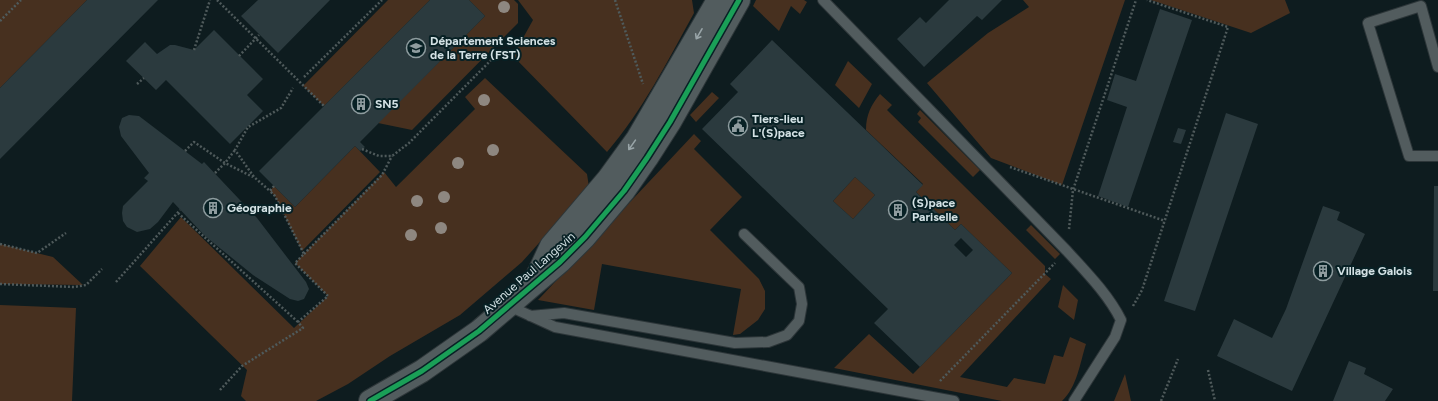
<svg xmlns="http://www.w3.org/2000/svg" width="1438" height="401" viewBox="0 0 1438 401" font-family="Figtree,sans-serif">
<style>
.green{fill:#47301f}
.building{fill:#2b3a3e;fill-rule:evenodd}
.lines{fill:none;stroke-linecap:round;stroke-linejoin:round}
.service-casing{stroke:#2d3639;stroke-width:12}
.tertiary-casing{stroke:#2d3639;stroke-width:24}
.path{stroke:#4f5a5b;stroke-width:2.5;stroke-dasharray:2 2;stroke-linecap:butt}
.service{stroke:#525c5e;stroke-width:10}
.tertiary{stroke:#525c5e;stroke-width:22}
.cycleway-casing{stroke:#082125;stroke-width:8}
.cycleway{stroke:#1a9f57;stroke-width:5}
.tree{fill:#8e8780}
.oneway{stroke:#99a5a8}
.labels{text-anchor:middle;stroke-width:4;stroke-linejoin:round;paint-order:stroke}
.poi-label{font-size:12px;font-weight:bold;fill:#d3e1e4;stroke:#082125;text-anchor:start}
.street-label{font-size:12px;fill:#d3e1e4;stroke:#082125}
</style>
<rect width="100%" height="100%" fill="#0e1c1f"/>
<path class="green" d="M0,0H87L0,88Z
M388,0H430L324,106L303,86Z
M469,0H514L518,4V23L412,130L378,123L485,16Z
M518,0H692L694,13C667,62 643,110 607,152L513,56L533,20Z
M756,0H804L807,2L800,14L791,6L779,31L753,6Z
M1023,0H1125L1062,185L991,158L927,83L988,33L1029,7Z
M1151,0H1285L1290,13L1251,33Z
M848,61L872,84L859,108L835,85Z
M485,78L587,174L589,187L522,262L460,315L390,356L348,384L316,401H246L241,396L247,370L140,266L181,217L294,328L328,296L295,263L384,172L396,187L475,109L465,97Z
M712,92L719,98L696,122L690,115Z
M880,94L892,105L887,110L1045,266V274L1051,279L960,377L1007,387L1014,378L1045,384L1054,355L1063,357L1070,337L1086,344C1080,363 1077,387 1062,401H1002L834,368L869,334L913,374L1012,273L961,224L955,230L916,192L923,184L866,130C866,115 871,105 880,94Z
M920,110L980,170L973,177L918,122L921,118L917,114Z
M694,134L701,141L694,149L742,197L710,230L759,279L765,291V309L758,320L740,334L733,335L741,289L602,264L594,310L538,300Z
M355,146L380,172L302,251L275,196L270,191L274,186L295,207Z
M855,177L875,195L853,219L833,201Z
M1031,225L1060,254L1055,259L1026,230Z
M0,244L53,257L83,285L0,284Z
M1063,285L1078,300L1074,320L1058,307Z
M0,305L76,308L72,401H0Z
M1125,374L1131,401H1114Z"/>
<path class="building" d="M87,0H158L0,159V88Z
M258,0H330L278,53L241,16Z
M430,0H469L485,16L360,142L365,147L360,151L355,146L295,207L259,171Z
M949,0H1002L982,20L977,16L924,67L897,39L920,17L926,23Z
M1160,9L1192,20L1128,207L1098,196L1127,107L1107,100L1115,74L1136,81Z
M214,30L263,79L247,95L263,111L230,144L166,80L156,90L126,61L145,42L157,54L170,45H175L194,50Z
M772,40L923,185L916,192L955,230L961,224L1012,273L920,367L874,323L888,309L702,129L738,92L730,84ZM855,177L875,195L853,219L833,201ZM961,238L973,250L966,257L954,245Z
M1226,113L1258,124L1195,311L1164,301Z
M129,115L139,116L202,164L204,162L257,218L306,282L309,289L304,299L298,301L290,299L253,275L205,236L173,202L158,222L150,229L137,232L127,227L123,221L122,213L123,206L148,181L144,178L149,173L121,136L119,127L122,118Z
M1178,128L1186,130L1181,144L1173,142Z
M1434,186H1438V291H1433Z
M1323,206L1340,212L1337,220L1365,234L1292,391L1217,356L1234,319L1272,338L1286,309Z
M1349,361L1366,368L1364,374L1393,389L1385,401H1333Z"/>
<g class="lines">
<defs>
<path id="service" d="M823,0L1067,251C1086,272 1108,294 1121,320L1115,337L1074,401
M1438,67L1421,6L1368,23L1409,156H1438
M509,306L555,327L954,401
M530,316L564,313L735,343L768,342L787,335L799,321L802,304L799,287L744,234"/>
<path id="tertiary" d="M536,278L551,246L608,179L637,139L718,0
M370,401L422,371L479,331L560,262L585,237L624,191L647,158L670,122L739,0"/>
</defs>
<use href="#service" class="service-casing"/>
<use href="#tertiary" class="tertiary-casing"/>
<path class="path" d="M217,0L324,106
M615,0L643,84
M0,21L21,0
M194,50L210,0
M239,56L259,35
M304,77L382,0
M137,84L144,78
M362,149L379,156H392L409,143L500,51
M185,151L194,142L225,163L235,150
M1010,167L1165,221
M215,173L225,163L253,177
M274,186L270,191L254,177L235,150L248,127L281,108L293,88
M178,213L298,322
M1069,229L1073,190L1136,0
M0,244L37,253L66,233
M304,254L382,175L392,156
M116,282L180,210
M0,284L74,287L86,285L102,269
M1133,306L1142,290L1228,27L1147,0
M1208,370L1215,401
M940,381L1055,263
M220,390L242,366L303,328L298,322L328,296L295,263L304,254L275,196L270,191
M1161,401L1178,359"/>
<use href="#service" class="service"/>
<use href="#tertiary" class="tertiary"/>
<defs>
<path id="cycleway" d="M370,401L422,371L479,331L560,262L585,237L624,191L647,158L670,122L739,0"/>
</defs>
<use href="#cycleway" class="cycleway-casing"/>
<use href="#cycleway" class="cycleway"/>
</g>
<g class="tree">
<circle cx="504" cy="7" r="6"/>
<circle cx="484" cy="100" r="6"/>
<circle cx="493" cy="150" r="6"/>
<circle cx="458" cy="163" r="6"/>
<circle cx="444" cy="197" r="6"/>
<circle cx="417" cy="201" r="6"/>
<circle cx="441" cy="228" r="6"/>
<circle cx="411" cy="235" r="6"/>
</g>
<defs><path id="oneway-shaft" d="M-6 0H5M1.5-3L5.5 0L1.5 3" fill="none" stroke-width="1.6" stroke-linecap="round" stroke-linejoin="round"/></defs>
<g class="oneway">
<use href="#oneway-shaft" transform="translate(699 34) rotate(120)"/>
<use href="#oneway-shaft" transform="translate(632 145) rotate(125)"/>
</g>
<defs>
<symbol id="university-ring" viewBox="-11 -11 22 22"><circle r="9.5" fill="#082125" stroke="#8e9c9f" stroke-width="1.5"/><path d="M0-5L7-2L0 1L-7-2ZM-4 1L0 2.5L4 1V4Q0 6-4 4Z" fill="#8e9c9f"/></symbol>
<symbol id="building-ring" viewBox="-11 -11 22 22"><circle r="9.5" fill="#082125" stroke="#8e9c9f" stroke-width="1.5"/><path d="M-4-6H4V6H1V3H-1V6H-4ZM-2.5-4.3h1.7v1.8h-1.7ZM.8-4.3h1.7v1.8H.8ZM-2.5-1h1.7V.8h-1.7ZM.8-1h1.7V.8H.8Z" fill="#8e9c9f"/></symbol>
<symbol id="civic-ring" viewBox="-11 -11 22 22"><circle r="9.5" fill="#082125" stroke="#8e9c9f" stroke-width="1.5"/><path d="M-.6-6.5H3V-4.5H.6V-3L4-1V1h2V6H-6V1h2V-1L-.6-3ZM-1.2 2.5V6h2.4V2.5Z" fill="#8e9c9f"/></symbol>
</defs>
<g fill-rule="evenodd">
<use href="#university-ring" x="405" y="37" width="22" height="22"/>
<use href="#building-ring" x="350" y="93" width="22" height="22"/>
<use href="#civic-ring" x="727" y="115" width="22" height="22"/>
<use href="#building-ring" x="202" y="197" width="22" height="22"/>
<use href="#building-ring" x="887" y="199" width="22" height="22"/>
<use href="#building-ring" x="1312" y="260" width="22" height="22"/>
</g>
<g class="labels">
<g class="poi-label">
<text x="430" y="45">Département Sciences<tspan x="430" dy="14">de la Terre (FST)</tspan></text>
<text x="375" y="108">SN5</text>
<text x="752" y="123">Tiers-lieu<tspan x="752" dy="14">L'(S)pace</tspan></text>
<text x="912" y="207">(S)pace<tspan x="912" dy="14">Pariselle</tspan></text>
<text x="227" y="212">Géographie</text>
<text x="1337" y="275">Village Galois</text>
</g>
<g class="street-label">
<text transform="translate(529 273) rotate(-41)" y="4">Avenue Paul Langevin</text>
</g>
</g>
</svg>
